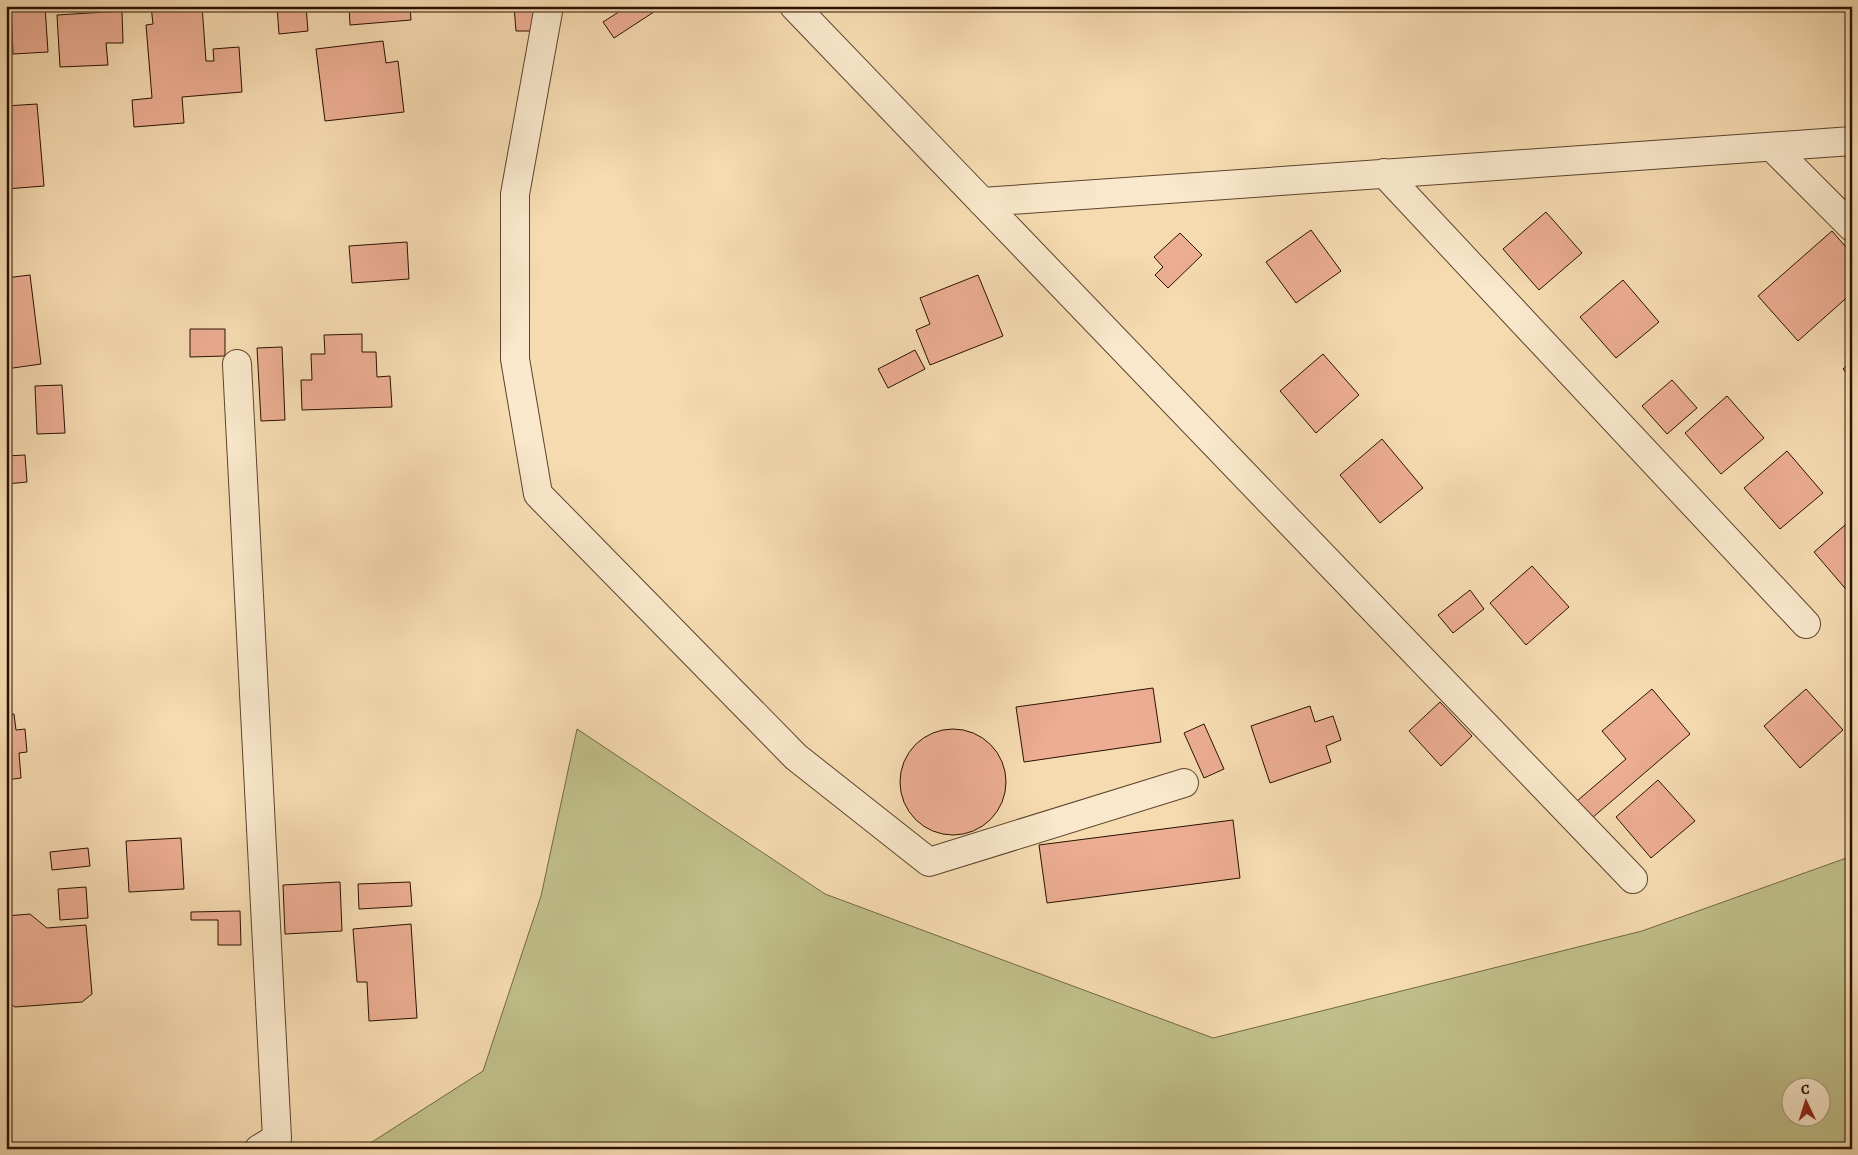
<svg xmlns="http://www.w3.org/2000/svg" width="1858" height="1155" viewBox="0 0 1858 1155" font-family="Alegreya,serif">
<style>
.green{fill:#c0bf89;stroke:#746844;fill-rule:evenodd}
.building{fill:#ecad92;stroke:#291100}
.lines{fill:none;stroke-linecap:round;stroke-linejoin:round}
.street-casing{stroke:#5c442c;stroke-width:30}
.street{stroke:#f9e8cc;stroke-width:28}
</style>
<rect width="100%" height="100%" fill="#f6dbb1"/>
<filter id="stains"><feTurbulence type="fractalNoise" baseFrequency=".004" numOctaves="4"/><feColorMatrix values="0 0 0 0 .2 0 0 0 0 .09 0 0 0 0 .02 0 0 0 .5 -.17"/></filter>
<radialGradient id="worn" r=".72"><stop offset=".6" stop-color="#630" stop-opacity="0"/><stop offset="1" stop-color="#630" stop-opacity=".3"/></radialGradient>
<path class="green" d="M577,729L825,894L1213,1038L1642,931L1852,856V1149H361L483,1071L541,896ZM1790,1088H1820V1118H1790Z"/>
<path class="building" d="M11,6H45L48,52L13,54Z
M151,6H202L206,61H214L213,49L239,47L242,92L182,97L184,123L134,127L132,100L152,98L146,25L153,24Z
M277,6H306L308,31L279,34Z
M349,6H410L411,20L350,25Z
M514,6H537L530,31H516Z
M628,6H663L614,38L603,22Z
M122,11L123,43H106L108,65L60,67L57,15Z
M383,41L386,63L398,61L404,112L325,121L316,49Z
M37,104L44,186L6,189V106Z
M1546,212L1582,253L1539,290L1503,249Z
M1311,230L1341,271L1296,303L1266,262Z
M1832,231L1852,254V293L1798,341L1758,296Z
M1180,233L1202,255L1168,288L1155,275L1163,267L1154,257Z
M407,242L409,279L352,283L349,246Z
M30,275L41,364L6,369V278Z
M978,275L1003,336L930,365L916,330L930,324L920,298Z
M1623,280L1659,322L1616,358L1580,317Z
M190,329H225V356L190,357Z
M362,334V352H376L377,377L390,376L392,407L302,410L301,380H312L311,354H325L324,335Z
M282,347L285,420L261,421L257,348Z
M915,350L925,369L888,388L878,369Z
M1323,354L1359,395L1316,433L1280,391Z
M1852,361V379L1843,369Z
M1672,380L1697,408L1667,434L1642,406Z
M62,385L65,433L37,434L35,386Z
M1727,396L1764,438L1721,474L1685,433Z
M1382,439L1423,488L1380,523L1340,475Z
M1787,451L1823,493L1780,529L1744,488Z
M25,455L27,482L6,484V456Z
M1852,519V592L1850,594L1814,552Z
M1532,566L1569,607L1526,645L1490,603Z
M1470,590L1484,609L1453,633L1438,615Z
M1153,688L1161,742L1024,762L1016,707Z
M1652,689L1690,734L1592,818L1577,801L1626,759L1602,731Z
M1806,689L1843,730L1800,768L1764,726Z
M1440,702L1472,736L1441,766L1409,731Z
M1310,706L1315,722L1333,716L1341,740L1326,746L1331,762L1270,783L1251,726Z
M6,714H14L16,730L25,729L27,752L19,753L21,778L6,780Z
M1204,724L1224,769L1204,778L1184,733Z
M900 782a53 53 0 1 1 106 0a53 53 0 1 1-106 0Z
M1658,780L1695,821L1651,858L1616,817Z
M1233,820L1240,878L1047,903L1039,845Z
M181,838L184,889L129,892L126,841Z
M88,848L90,866L52,870L50,852Z
M340,882L342,931L285,934L283,885Z
M410,882L412,906L359,909L358,884Z
M86,887L88,918L60,920L58,889Z
M240,911L241,945H218V920H191V912Z
M30,914L47,928L86,925L92,994L82,1002L15,1007L6,1001V916Z
M411,924L417,1018L369,1021L367,982H357L353,929Z"/>
<g class="lines">
<defs>
<path id="street" d="M549,6L515,194V359L538,494L796,757L929,862L1184,783
M794,6L1633,879
M1773,148L1852,227
M1384,173L1806,624
M982,202L1852,141
M237,364L277,1138L259,1149"/>
</defs>
<use href="#street" class="street-casing"/>
<use href="#street" class="street"/>
</g>
<rect width="1858" height="1155" fill="none" stroke="#f6dbb1" stroke-width="25"/>
<rect x="8" y="8" width="1843" height="1140" fill="none" stroke="#291100" stroke-width="2.5"/>
<rect x="12" y="12" width="1833" height="1130" fill="none" stroke="#291100"/>
<g transform="translate(1806 1102) rotate(356)"><circle r="24" fill="#f9e8cc" stroke="#a6927a"/>
<path d="M0-4L9 19L0 12L-9 19Z" fill="#8f2418"/>
<text y="-8" font-size="14" font-weight="bold" text-anchor="middle" fill="#291100">С</text>
</g>
<rect width="100%" height="100%" filter="url(#stains)"/>
<rect width="100%" height="100%" fill="url(#worn)"/>
</svg>
